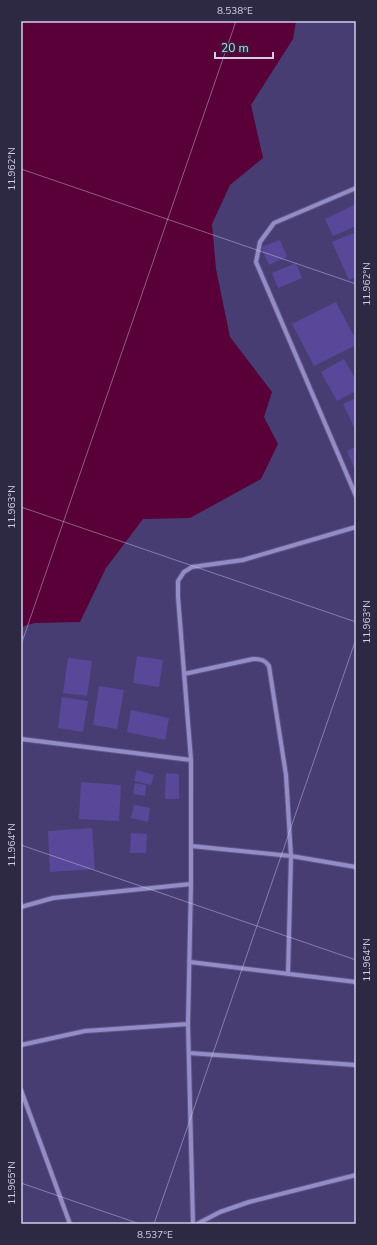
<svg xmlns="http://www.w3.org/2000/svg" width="377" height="1245" viewBox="0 0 377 1245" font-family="'Nunito Sans',sans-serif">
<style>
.water{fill:#580037}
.building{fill:#594899}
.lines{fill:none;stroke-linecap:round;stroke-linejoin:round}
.street-casing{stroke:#5f5683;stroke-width:6}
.street{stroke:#948cc8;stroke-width:4}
.ticks{fill:none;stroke:#d0cded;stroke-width:1;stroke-opacity:0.45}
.neatline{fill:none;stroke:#d0cded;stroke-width:1.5}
.ticks-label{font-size:10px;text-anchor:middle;fill:#d0cded}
</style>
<rect width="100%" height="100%" fill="#473d73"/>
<path class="water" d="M21,21H296L293,39L251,105L263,158L230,185L212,224L216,269L230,337L272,392L264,417L278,444L261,479L190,518L143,519L106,568L80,622L35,623L21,627Z"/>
<path class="building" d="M356,204V226L333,236L325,219Z
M356,232V277L349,280L332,242Z
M280,240L287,257L269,265L261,247Z
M296,263L302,278L278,288L272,273Z
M336,302L356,340V345L314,366L292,324Z
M344,359L356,380V391L337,401L321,372Z
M356,398V426L354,427L343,404Z
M356,447V472L347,451Z
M137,656L163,660L159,687L133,683Z
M68,658L92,661L87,696L63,693Z
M99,686L124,690L117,729L93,725Z
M62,697L88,701L83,732L58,728Z
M131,710L169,718L165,740L127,732Z
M137,770L154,775L151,785L134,781Z
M166,773L179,774V799H165Z
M81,782L121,785L119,821L79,819Z
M135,783L146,785L145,796L133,794Z
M134,805L150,808L148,822L131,818Z
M92,828L95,869L50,872L48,831Z
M131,833L147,834L146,853H130Z"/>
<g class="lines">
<defs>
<path id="street" d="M356,188L274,223L260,242L256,262L356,496
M184,674L253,659C261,659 265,660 269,666L286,775L291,856L288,974
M21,739L191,760
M191,846L291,856L356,867
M21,907L53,898L191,884
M190,962L356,982
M21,1045L85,1031L188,1024
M189,1053L356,1065
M21,1090L70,1224
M193,1224L188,1024L191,884V760L178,597V581L184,572L192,567L243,560L356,527
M197,1224L220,1212L249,1202L356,1175"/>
</defs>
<use href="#street" class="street-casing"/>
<use href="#street" class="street"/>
</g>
<path class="ticks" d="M21,169L356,284M21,507L356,622M21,645L236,21M21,845L356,960M21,1183L140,1224M154,1224L356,639"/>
<rect width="377" height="1245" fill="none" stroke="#2d2942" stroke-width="44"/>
<path d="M215 52v6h58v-6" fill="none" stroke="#d0cded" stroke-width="2"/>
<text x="221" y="52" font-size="12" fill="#d0cded" stroke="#2d2942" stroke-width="3" paint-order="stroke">20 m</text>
<rect x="22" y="22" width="333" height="1201" class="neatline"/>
<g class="ticks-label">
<text x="235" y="14">8.538°E</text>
<text transform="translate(11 169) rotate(-90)" y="4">11.962°N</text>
<text transform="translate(366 284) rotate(-90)" y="4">11.962°N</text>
<text transform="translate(11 507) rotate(-90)" y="4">11.963°N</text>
<text transform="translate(366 622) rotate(-90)" y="4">11.963°N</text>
<text transform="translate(11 845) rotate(-90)" y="4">11.964°N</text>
<text transform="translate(366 960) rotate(-90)" y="4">11.964°N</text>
<text transform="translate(11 1183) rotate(-90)" y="4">11.965°N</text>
<text x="155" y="1238">8.537°E</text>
</g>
</svg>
